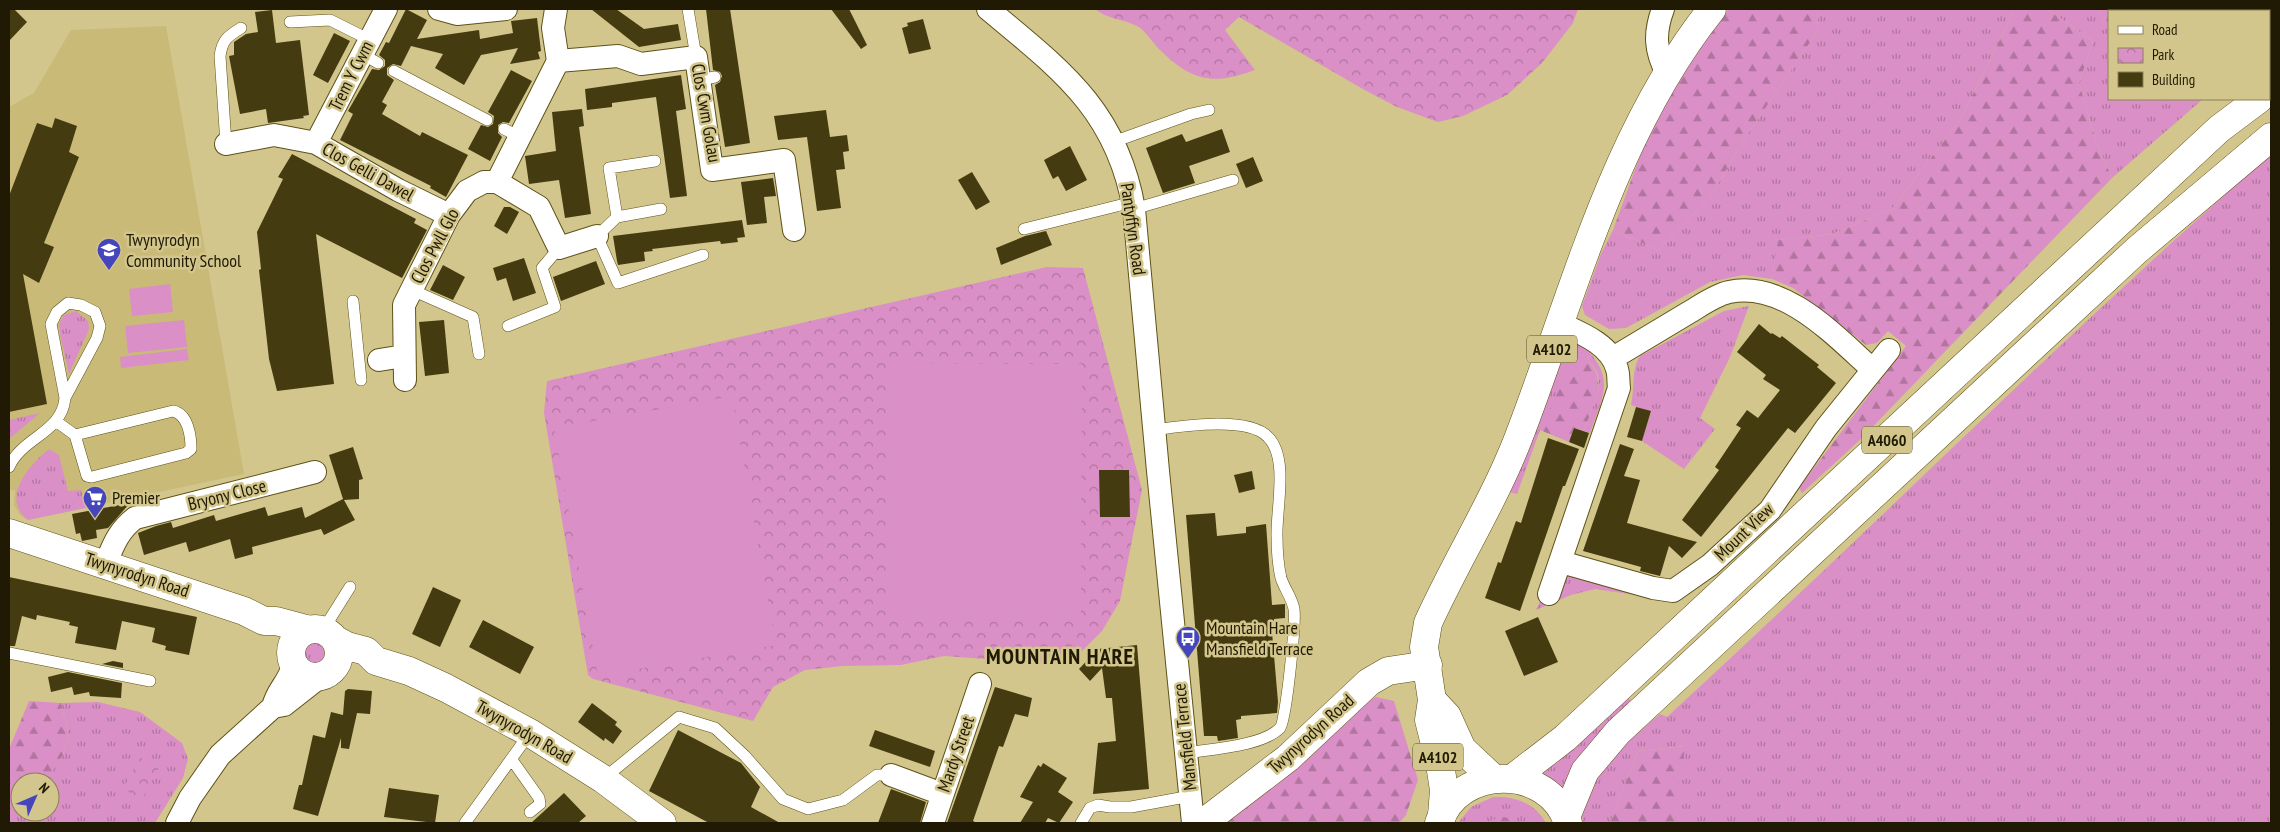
<svg xmlns="http://www.w3.org/2000/svg" width="2280" height="832" viewBox="0 0 2280 832" font-family="'PT Sans Narrow',sans-serif">
<style>
.built{fill:#caba78}
.grass{fill:url(#grass-tufts)}
.forest{fill:url(#forest-firs)}
.park{fill:url(#park-crowns)}
.pitch{fill:#da8fc6}
.building{fill:#453b10}
.lines{fill:none;stroke-linecap:round;stroke-linejoin:round}
.service-casing{stroke:#5e5217;stroke-width:12}
.minor-casing{stroke:#5e5217;stroke-width:24}
.tertiary-casing{stroke:#5e5217;stroke-width:29}
.primary-casing{stroke:#5e5217;stroke-width:29}
.trunk-casing{stroke:#5e5217;stroke-width:29}
.service{stroke:#fff;stroke-width:11}
.minor{stroke:#fff;stroke-width:22}
.tertiary{stroke:#fff;stroke-width:28}
.primary{stroke:#fff;stroke-width:28}
.trunk{stroke:#fff;stroke-width:28}
.labels{text-anchor:middle;stroke-width:5;stroke-linejoin:round;paint-order:stroke}
.shield{fill:#d3c68c;stroke:#564e2d;stroke-width:1}
.shield-label{font-size:16px;font-weight:bold;fill:#201a04}
.street-label{font-size:18px;fill:#201a04;stroke:#d3c68c}
.poi-label{font-size:18px;fill:#201a04;stroke:#d3c68c;text-anchor:start}
.district-label{font-size:22px;font-weight:bold;letter-spacing:1px;fill:#201a04;stroke:#d3c68c}
</style>
<defs>
<pattern id="grass-tufts" width="24" height="20" patternUnits="userSpaceOnUse" patternTransform="scale(1.25)"><rect width="24" height="20" fill="#da8fc6"/><path d="M3 7l-1-3M5 7V3M7 7l1-3M15 17l-1-3M17 17v-4M19 17l1-3" fill="none" stroke="#b0749f"/></pattern>
<pattern id="forest-firs" width="22" height="20" patternUnits="userSpaceOnUse" patternTransform="scale(1.25)"><rect width="22" height="20" fill="#da8fc6"/><path d="M5 1l3.5 6h-7zM16 11l3.5 6h-7z" fill="#b0749f"/></pattern>
<pattern id="park-crowns" width="20" height="18" patternUnits="userSpaceOnUse" patternTransform="scale(1.25)"><rect width="20" height="18" fill="#da8fc6"/><path d="M2 6a3 3 0 1 1 6 0M12 15a3 3 0 1 1 6 0" fill="none" stroke="#b0749f"/></pattern>
</defs>
<rect width="100%" height="100%" fill="#d3c68c"/>
<path class="built" d="M166,26L244,474L28,520L20,515L14,505L15,491L9,489V107L34,93L71,30Z"/>
<path class="grass" d="M1818,9H2015L1960,120L1892,209L1833,234L1779,240L1772,279L1743,275L1710,282L1626,328L1609,329L1585,315L1582,306L1601,254L1613,230L1658,250L1709,199L1745,138L1817,32Z
M2047,9H2097L2109,25V99H2203L2112,178L2096,141L2079,83L2093,41Z
M2271,154V823H1674L1684,746L1638,751L1610,823H1583C1575,781 1632,738 1660,714L1667,717C1870,531 2064,335 2271,154Z
M1749,306L1730,357L1700,418L1715,429L1684,469L1642,441L1651,412L1631,405C1635,388 1631,370 1640,356L1724,311Z
M76,311L88,321L89,329L69,374L60,334L59,324L64,315Z
M1578,344L1589,347L1588,351C1616,380 1601,400 1590,433L1584,431L1599,389L1598,374L1587,357L1540,430L1517,494L1509,492L1561,357L1569,348Z
M40,413L9,439V420Z
M49,449L59,455L68,491L81,490L86,508L28,520C0,498 29,465 49,449Z
M1572,572L1650,597L1595,589L1571,595L1536,610C1542,593 1557,582 1572,572Z
M300 653a14 14 0 1 1 28 0a14 14 0 1 1-28 0Z
M1627,696L1635,705L1565,791L1540,772L1557,763Z
M98,702L140,712L182,743L188,759L183,778L155,823H9V815L20,801V812H50V782H44L63,755L69,736L61,703Z
M1493,797C1515,796 1535,803 1546,823H1458L1471,807Z"/>
<path class="forest" d="M1729,9H1818L1817,32L1745,138L1709,199L1658,250L1613,230L1650,128L1695,48Z
M2015,9H2047L2093,41L2079,83L2096,141L2112,178L1862,438L1802,493L1799,488L1906,346L1888,331L1877,343L1866,345L1793,288L1772,279L1778,240L1833,234L1892,209L1960,120Z
M2097,9H2271V44L2269,46V11H2109V25Z
M1587,357L1597,374L1599,389L1584,431L1574,428L1569,442L1540,430L1572,359Z
M1376,697L1394,701L1418,780L1406,815L1399,823H1222L1358,707Z
M29,701L61,703L69,736L63,755L47,780L44,782H20V801L9,815V749Z
M1685,746L1674,823H1610L1638,751Z
M1501,817L1510,818L1521,823H1484Z"/>
<path class="park" d="M1095,9H1578L1573,23L1542,63L1507,95L1463,116L1438,122L1397,107L1361,88L1239,17L1225,30L1255,70C1212,86 1191,81 1158,48C1152,42 1145,30 1137,26C1123,19 1107,19 1095,9Z
M1047,267L1083,268L1142,490L1120,601L1102,631L1080,653L1043,663L944,656L901,665L843,666L805,670L773,687L753,721L593,679L588,675L544,413L547,381Z
M140,757L159,768L142,799L123,789Z"/>
<path class="pitch" d="M170,284L173,312L132,316L129,289Z
M184,320L187,347L128,353L125,326Z
M187,349L189,360L121,368L120,357Z
M887,363L1082,364L1081,621L887,620Z
M732,396L776,645L598,676L554,428Z"/>
<path class="building" d="M9,9H14L27,22L9,41Z
M406,9L427,20L417,39L479,30L480,39L513,33L511,21L537,18L541,51L538,52L540,59L510,64L518,48L481,55L464,85L435,68L443,54L411,46L401,66L393,64L387,68V75L394,80L382,102L387,105L382,114L420,136L422,132L468,155L446,197L430,188L431,186L340,140L353,114L348,111L372,69L379,70L385,66V60L379,55L386,42L389,43Z
M591,9H616L644,29L678,24L681,40L639,47Z
M706,9H730L750,143L725,147L715,85L720,82L722,76L720,72L713,70Z
M831,9H849L867,45L861,49Z
M272,10L276,43L300,40L309,115L303,116L304,118L268,123L266,109L240,114L229,56L234,55V42L246,34L258,32L255,12Z
M923,19L931,49L909,54L902,28L908,26L907,23Z
M334,33L350,41L328,83L313,75Z
M511,70L532,81L509,123L503,122L498,125V133L502,137L490,161L468,149L481,125L488,127L493,124L494,116L488,112Z
M681,75L686,109L676,111L687,196L670,198L656,97L612,103V107L587,110L585,89Z
M582,109L584,126L579,127L591,214L565,218L559,180L529,184L525,156L556,151L552,112Z
M826,110L830,137L847,135L849,151L843,152L845,169L836,170L841,208L817,211L807,137L778,140L774,116Z
M55,118L77,126L69,152L79,157L44,243L54,247L39,283L23,274L47,404L9,412V196L37,123L52,128Z
M1222,129L1230,152L1189,166L1195,183L1163,193L1146,148L1182,134L1186,142Z
M1070,146L1087,180L1066,191L1058,176L1053,179L1044,160Z
M292,154L416,219L414,223L427,230L402,278L316,234L334,384L277,391L269,359L259,270L261,269L257,232L283,179L278,177Z
M1253,157L1263,181L1246,188L1236,164Z
M972,172L990,202L976,210L958,180Z
M773,178L776,196L764,197L767,223L747,225L741,182Z
M504,207H510L519,212L507,234L494,226Z
M742,220L745,237L737,238L738,242L721,244L720,241L652,249L653,251L644,252L645,261L618,265L617,261L613,236Z
M1046,231L1052,245L1001,265L996,248L1025,236Z
M524,258L536,293L513,301L506,278L497,281L493,268Z
M596,261L605,284L561,301L553,277Z
M443,265L465,277L453,300L430,290Z
M444,320L449,373L425,376L419,322Z
M1759,324L1771,334L1772,333L1780,338L1782,336L1819,365L1817,367L1836,383L1795,433L1788,428L1701,537L1682,520L1719,470L1715,467L1741,428L1736,425L1747,410L1758,418L1780,390L1763,379L1766,375L1737,352Z
M1636,407L1651,411L1642,441L1627,437Z
M1574,428L1589,433L1584,448L1569,442Z
M1548,438L1579,449L1565,486H1563L1520,611L1485,598L1498,562L1501,563L1516,521L1521,523Z
M1620,444L1634,449L1624,476L1640,480L1627,523L1697,542L1682,558L1669,546L1660,576L1640,571L1641,567L1583,551Z
M353,447L363,479L359,480V499L344,500L355,520L324,535L321,529L252,547L253,554L235,559L230,539L189,552L186,542L144,555L138,533L156,526L171,522L173,528L214,515L216,521L265,507L268,516L302,507L305,518L343,499L329,455Z
M1099,470H1129L1130,517H1100Z
M1252,471L1255,489L1239,493L1234,475Z
M130,503L108,528L96,530L97,538L82,541L80,533L76,534L72,514Z
M1215,513L1217,536L1246,533V527L1266,524L1272,605L1285,604V618L1274,619L1275,632H1272L1278,702L1277,713L1241,716V719L1236,720L1238,738L1218,741L1217,736H1204L1186,515Z
M9,577L197,617L189,655L165,650L166,646L152,642L155,628L122,621L116,650L75,643L78,627L69,625L70,622L37,615L36,620L22,616L15,646H9Z
M433,587L461,600L440,647L412,634Z
M1538,617L1558,662L1524,676L1505,631Z
M483,620L534,647L520,674L469,647Z
M1137,645L1149,789L1093,794L1098,743L1116,741L1112,698H1106L1102,668L1090,681L1079,669L1098,649Z
M113,661L123,663V668L102,664Z
M68,672L122,683L121,698L90,696L89,692L74,695L72,687L51,692L48,677Z
M995,687L1032,698L1028,717L1015,714L1003,747L999,746L973,821L977,823H947Z
M348,689L372,691L370,714L357,713L349,749L341,748V738L318,816L293,809L299,785H302L313,735L325,738L331,712L343,715L345,691Z
M592,703L617,722L615,725L622,731L613,744L605,738L604,741L578,722Z
M678,730L741,763L760,787L751,807L780,823H709L649,791Z
M875,730L935,751L930,767L869,746Z
M1043,763L1067,778L1058,792L1073,802L1059,823L1048,818L1045,823H1020L1033,802L1020,797L1038,765L1041,767Z
M389,788L439,795L435,823L384,817Z
M891,789L926,802L920,823H878Z
M564,793L586,816L578,823H531Z"/>
<g class="lines">
<defs>
<path id="service" d="M688,9L696,57
M290,22L330,20L370,40
M362,54L378,63
M394,71L487,120
M699,80L715,77
M504,129L520,137
M1113,142L1191,114L1209,110
M226,144L220,56C222,40 228,36 241,28
M655,161L609,168L617,217L597,236L618,283L703,255
M1134,209L1233,180
M617,217L661,209
M1024,229L1133,202
M412,290L473,317L479,354
M353,301L361,380
M508,326L555,307L542,268L559,248
M57,422L75,435L87,476L92,477L186,453L191,449C191,436 188,414 173,411L75,435
M1154,430C1180,426 1248,416 1268,437C1289,458 1276,509 1277,536C1277,549 1278,565 1281,578C1284,588 1292,598 1294,609C1296,622 1286,722 1280,728C1263,746 1211,749 1186,753
M9,467C22,437 62,433 65,398L51,324L57,312L68,303L81,305L95,312L100,326L97,338L65,398
M323,630L350,587
M9,653L150,681
M512,760L539,798L540,804L530,812
M603,779L679,717L715,728L745,756L783,799L808,809L843,800L877,775H891
M465,823L530,733
M1081,823L1090,808L1098,805L1110,807H1131L1191,796"/>
<path id="minor" d="M439,9L457,14L506,9
M556,9L553,28L558,61
M988,9C1060,69 1117,110 1134,209L1158,471L1193,823
M1663,9C1654,33 1655,51 1667,73
M558,61L618,56L641,64L696,57L712,170L784,160L794,230
M316,143L386,9
M226,144L274,135L316,143L398,190L449,215
M497,182L558,61
M497,182L539,207L559,248L597,236
M1613,358C1638,343 1663,328 1688,313C1700,306 1715,295 1729,292C1784,280 1835,336 1872,369
M379,360L404,356
M405,380L404,305L449,215L467,191L484,182H497
M1561,562L1653,588L1673,591L1710,565L1770,510L1826,428L1889,350
M105,565C113,546 118,531 135,518L315,472
M1549,594L1619,388C1618,382 1619,375 1617,369C1611,345 1581,333 1561,324
M273,707C277,689 289,683 293,665
M891,775L942,794
M177,823L190,798L220,755L273,707L284,705L321,676
M933,823L980,684"/>
<path id="tertiary" d="M9,533L244,611L264,621H276L306,629
M291 653a24 24 0 1 1 48 0a24 24 0 1 1-48 0Z
M336,640L347,646L366,651L376,661L409,671L446,688L530,733L603,779L662,823
M1203,823L1288,758L1369,682L1388,671L1428,665"/>
<path id="primary" d="M1432,700L1447,716L1462,749L1493,778
M1442,816L1444,790L1440,764L1429,720L1432,700L1424,647L1428,623C1456,561 1493,503 1518,439C1574,294 1613,133 1712,9"/>
<path id="trunk" d="M1513,778L1565,738L2219,129L2259,99
M1566,817L1585,771L1618,732L2137,250L2271,137
M1439,823C1458,764 1549,764 1568,823"/>
</defs>
<use href="#service" class="service-casing"/>
<use href="#minor" class="minor-casing"/>
<use href="#tertiary" class="tertiary-casing"/>
<use href="#primary" class="primary-casing"/>
<use href="#trunk" class="trunk-casing"/>
<use href="#service" class="service"/>
<use href="#minor" class="minor"/>
<use href="#tertiary" class="tertiary"/>
<use href="#primary" class="primary"/>
<use href="#trunk" class="trunk"/>
</g>
<defs>
<symbol id="school-pin" viewBox="-11 -11 22 30"><path d="M0 17L-7.5 6A9.5 9.5 0 1 1 7.5 6Z" fill="#4646bc" stroke="#d3c68c"/><path d="M0-5L7-2L0 1L-7-2ZM-4 1L0 2.5L4 1V4Q0 6-4 4Z" fill="#fff"/></symbol>
<symbol id="supermarket-pin" viewBox="-11 -11 22 30"><path d="M0 17L-7.5 6A9.5 9.5 0 1 1 7.5 6Z" fill="#4646bc" stroke="#d3c68c"/><path d="M-6-5.5h2.5l.6 2H6L4.5 2H-2.5L-4.4-4H-6ZM-1.5 3.2a1.3 1.3 0 1 0 .1 0ZM3 3.2a1.3 1.3 0 1 0 .1 0Z" fill="#fff"/></symbol>
<symbol id="bus-pin" viewBox="-11 -11 22 30"><path d="M0 17L-7.5 6A9.5 9.5 0 1 1 7.5 6Z" fill="#4646bc" stroke="#d3c68c"/><path d="M-5-6H5V4H4V6H2V4H-2V6H-4V4H-5ZM-3.5-4V0h7V-4ZM-3.5 1.2v1.5H-2V1.2ZM2 1.2v1.5H3.5V1.2Z" fill="#fff"/></symbol>
</defs>
<g fill-rule="evenodd">
<use href="#school-pin" x="95" y="236" width="28" height="38"/>
<use href="#supermarket-pin" x="81" y="484" width="28" height="38"/>
<use href="#bus-pin" x="1174" y="624" width="28" height="38"/>
</g>
<g class="labels">
<g class="shield">
<rect x="1527" y="335.5" width="50" height="27" rx="4"/>
<rect x="1862" y="426.5" width="50" height="27" rx="4"/>
<rect x="1413" y="743.5" width="50" height="27" rx="4"/>
</g>
<g class="shield-label">
<text x="1552" y="355">A4102</text>
<text x="1887" y="446">A4060</text>
<text x="1438" y="763">A4102</text>
</g>
<g class="street-label">
<text transform="translate(351 76) rotate(-63)" y="6">Trem Y Cwm</text>
<text transform="translate(706 113) rotate(80)" y="6">Clos Cwm Golau</text>
<text transform="translate(368 172) rotate(29)" y="6">Clos Gelli Dawel</text>
<text transform="translate(1133 229) rotate(82)" y="6">Pantyffyn Road</text>
<text transform="translate(435 246) rotate(-62)" y="6">Clos Pwll Glo</text>
<text transform="translate(227 495) rotate(-14)" y="6">Bryony Close</text>
<text transform="translate(1744 532) rotate(-44)" y="6">Mount View</text>
<text transform="translate(137 575) rotate(18)" y="6">Twynyrodyn Road</text>
<text transform="translate(524 732) rotate(30)" y="6">Twynyrodyn Road</text>
<text transform="translate(1311 734) rotate(-42)" y="6">Twynyrodyn Road</text>
<text transform="translate(1185 737) rotate(-96)" y="6">Mansfield Terrace</text>
<text transform="translate(956 754) rotate(-71)" y="6">Mardy Street</text>
</g>
<g class="poi-label">
<text x="126" y="246">Twynyrodyn<tspan x="126" dy="21">Community School</tspan></text>
<text x="112" y="504">Premier</text>
<text x="1206" y="634">Mountain Hare<tspan x="1206" dy="21">Mansfield Terrace</tspan></text>
</g>
<g class="district-label">
<text x="1060" y="664">MOUNTAIN HARE</text>
</g>
</g>
<rect width="2280" height="832" fill="none" stroke="#201a04" stroke-width="20"/>
<rect x="2108" y="10" width="162" height="90" fill="#d3c68c" stroke="#8b8156"/>
<rect x="2118" y="26" width="25" height="8" fill="#ffffff" stroke="#8b8156"/>
<text x="2152" y="35" font-size="15" fill="#201a04">Road</text>
<rect x="2118" y="48" width="25" height="15" fill="url(#park-crowns)" stroke="#8b8156"/>
<text x="2152" y="60" font-size="15" fill="#201a04">Park</text>
<rect x="2118" y="72" width="25" height="15" fill="#453b10" stroke="#8b8156"/>
<text x="2152" y="85" font-size="15" fill="#201a04">Building</text>
<g transform="translate(35 797) rotate(45)"><circle r="24" fill="#d3c68c" stroke="#8b8156"/>
<path d="M0-4L9 19L0 12L-9 19Z" fill="#4646bc"/>
<text y="-8" font-size="14" font-weight="bold" text-anchor="middle" fill="#201a04">N</text>
</g>
</svg>
